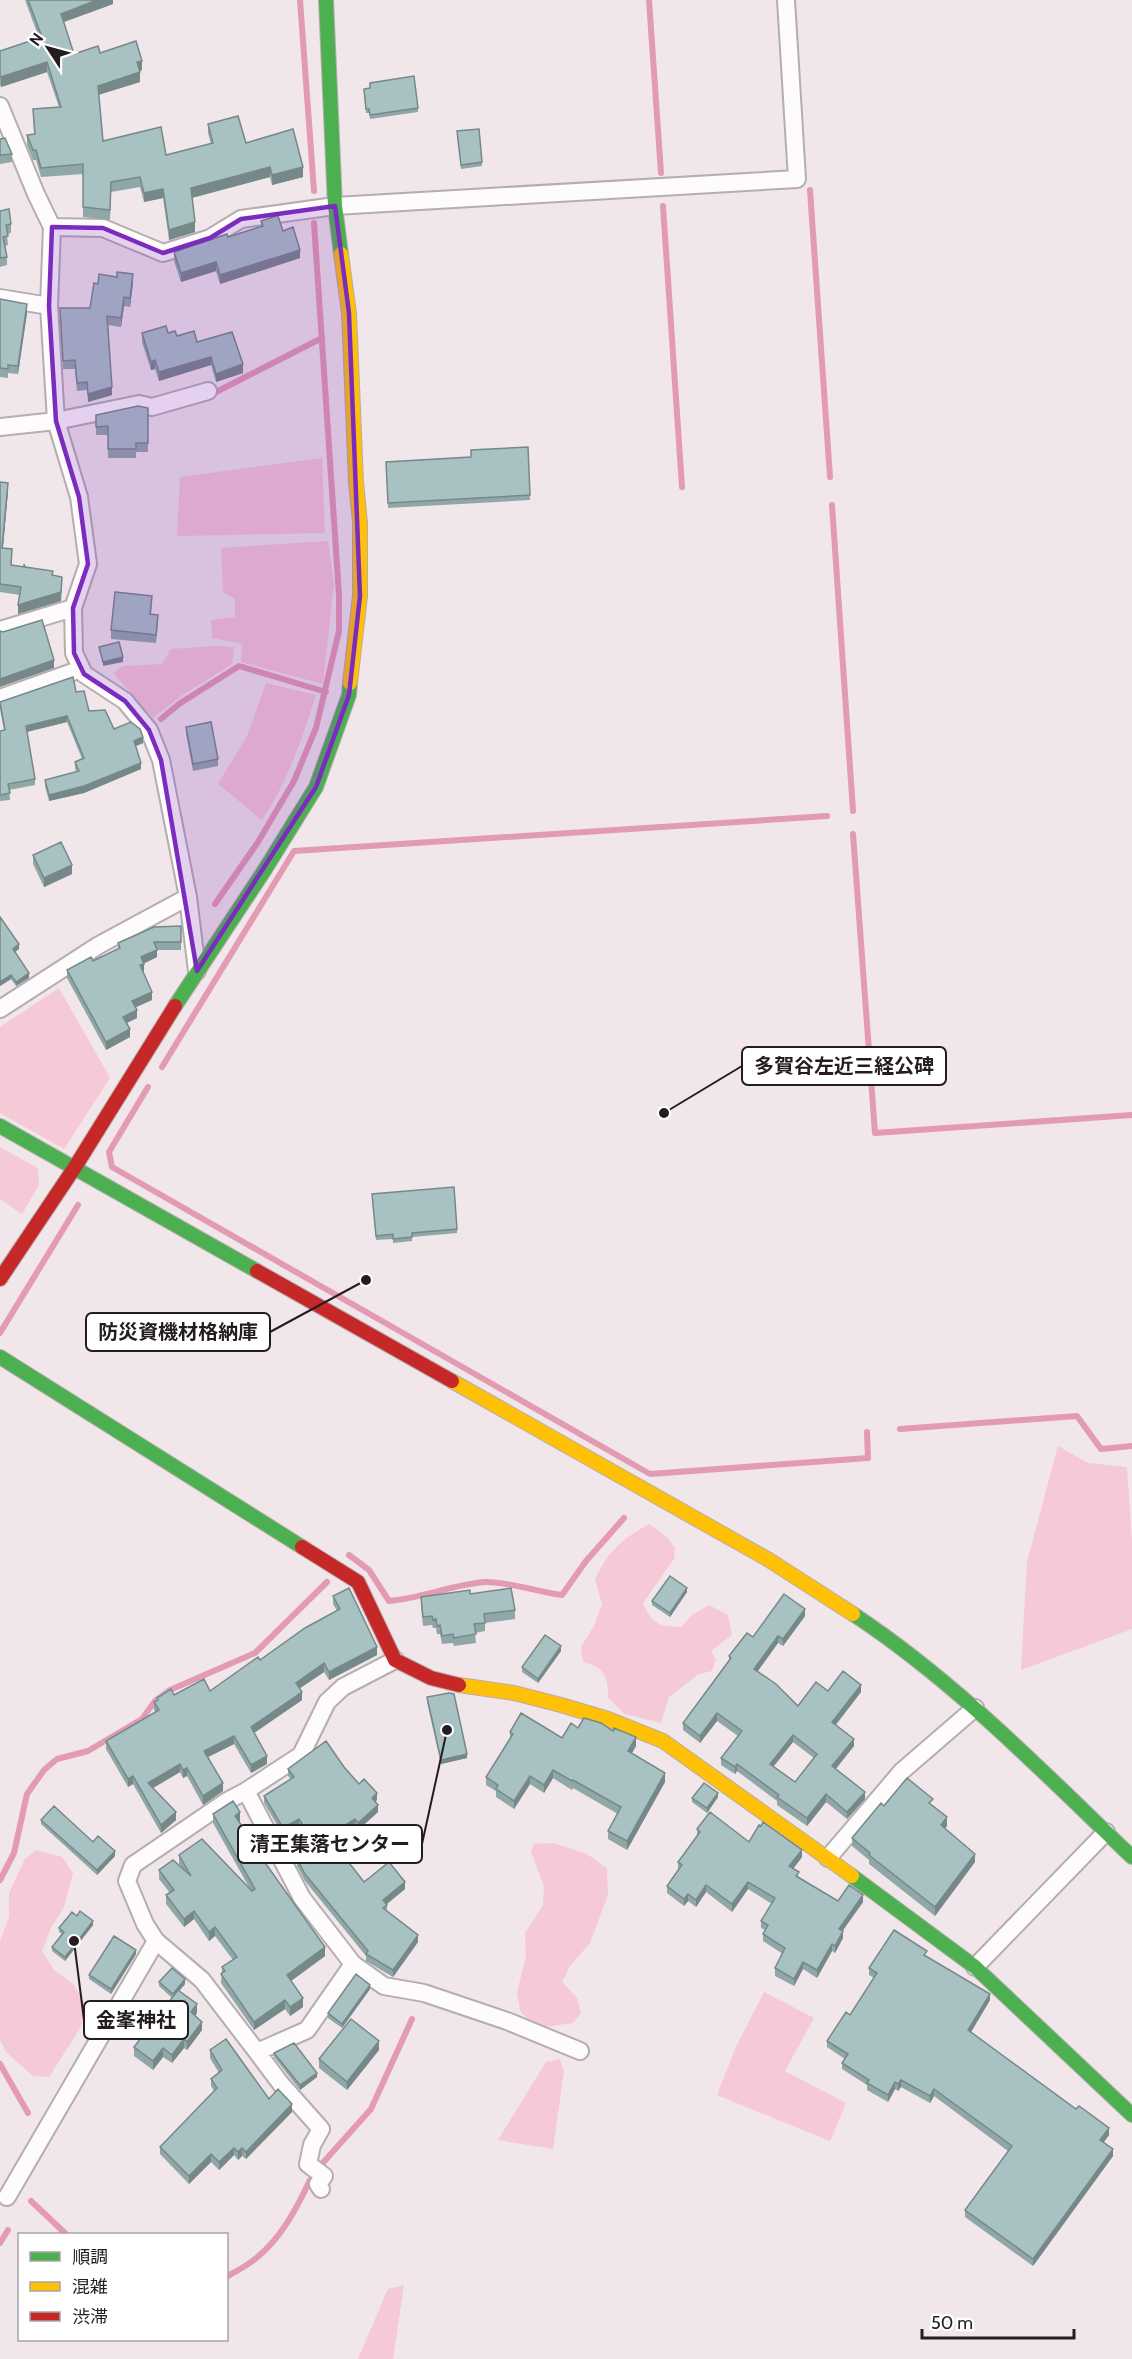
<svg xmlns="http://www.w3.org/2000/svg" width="1132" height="2359" viewBox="0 0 1132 2359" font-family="Cabin,'Noto Sans JP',sans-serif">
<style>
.green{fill:#f5c9d6}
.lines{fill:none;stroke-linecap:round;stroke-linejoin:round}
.stream{stroke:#e39bb3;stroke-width:6}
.street-casing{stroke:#b5adaf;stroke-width:20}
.fast-casing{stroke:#b5adaf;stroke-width:16}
.slow-casing{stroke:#b5adaf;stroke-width:16}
.jam-casing{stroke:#b5adaf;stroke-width:16}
.street{stroke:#fdfbfc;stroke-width:16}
.fast{stroke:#4caf50;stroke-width:14}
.slow{stroke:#ffc107;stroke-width:14}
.jam{stroke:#c62828;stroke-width:14}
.wall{fill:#90a7a8;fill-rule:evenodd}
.shaded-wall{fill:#768888}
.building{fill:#a8c2c3;stroke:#768888;stroke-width:1.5;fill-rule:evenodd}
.marked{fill:#7b2cbf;fill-opacity:0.2;stroke:#7b2cbf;stroke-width:4.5;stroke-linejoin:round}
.leader{fill:none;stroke:#241d1f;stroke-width:2}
.callout-dot{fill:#241d1f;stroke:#fff;stroke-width:2}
.callout{fill:#fff;stroke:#241d1f;stroke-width:2}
.callout-label{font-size:20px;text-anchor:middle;font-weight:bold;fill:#241d1f}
</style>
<rect width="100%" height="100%" fill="#f1e6e9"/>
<path class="green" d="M322,458L325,533L177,536L180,477Z
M328,541L334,583L323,684L241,662L242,644L212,638L211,620L235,617V599L223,592L221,548Z
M215,646L234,647L232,664L181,696L153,718L113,673L123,666L162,664L171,649Z
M266,683L316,695C302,738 288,782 262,820L218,784L247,736Z
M59,988L110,1078L64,1149L0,1113V1027Z
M0,1147L38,1168L39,1185L22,1214L0,1199Z
M1058,1446L1088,1463L1127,1467L1132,1542V1629L1021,1670L1027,1562Z
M649,1524L667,1537L675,1548L674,1559L643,1603C652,1624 660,1627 681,1627L692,1615L709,1605L728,1615L732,1635L711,1651L716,1660L712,1671L699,1674L669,1697L661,1723L625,1714L608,1698C608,1676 605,1668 583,1662L581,1647L594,1626L602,1604L595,1579C610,1549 620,1541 649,1524Z
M553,1843L587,1854L607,1868L608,1895L590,1943L570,1966L562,1982L577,1998L581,2013L573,2023L544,2027L529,2020L520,2011L517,1992L526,1957L525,1933L543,1905L544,1887L531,1851L534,1844Z
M36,1850L62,1857L73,1873L64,1907L51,1928L42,1951L54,1970L73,1984L88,2008L79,2030L49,2077L33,2076L6,2052L0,2040V1941L9,1917V1893L25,1859Z
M764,1992L814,2018L785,2071L846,2103L830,2141L717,2095L736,2047Z
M560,2059L564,2071L553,2149L498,2140L546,2062Z
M404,2285L393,2359H358L388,2289Z"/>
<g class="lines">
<path class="stream" d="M300,0L314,191
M649,0L661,173
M810,190L830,477
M663,206L682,487
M210,395L322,338
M832,505L853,811
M161,719L179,704L239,666L326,692
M853,834L875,1133L1132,1115
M215,904L258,842L294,781L316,728L339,631V595L314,223
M162,1067L294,851L827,816
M148,1087L109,1152L112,1167L650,1474L868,1458L867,1432
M0,1333L78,1205
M900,1429L1077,1416L1101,1449L1132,1446
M349,1555L369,1570L389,1601C422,1598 452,1585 484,1582C507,1581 538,1592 562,1595L586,1561L624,1518
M0,1880L14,1853L27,1794L44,1770L57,1759L88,1751L142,1719L155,1701L170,1690L255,1653L327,1582
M0,2064L28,2113
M321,2165L371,2109L412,2019
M31,2201L66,2234
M0,2243L8,2230
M226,2277C236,2271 247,2266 255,2259C280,2240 297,2208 310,2180"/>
<defs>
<path id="street" d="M0,106L36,194L52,227L49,306L56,421L79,497L88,564L73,608L74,653L84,674L125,701L149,730L161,760L188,897L197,971
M52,227L103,228L163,253L210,238L241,219L335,206L797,179L786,0
M0,298L49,306
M0,427L56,421L139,404L152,407L208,391
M0,630L73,608
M0,698L81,669
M0,1009L99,945L188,897
M246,1791L302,1898L353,1964L384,1986L424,1993L507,2021L580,2051
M828,1858L902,1771L975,1708
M156,1941L202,1980L257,2052L307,2030L353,1964
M975,1967L1106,1832
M257,2052L281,2084L321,2129L312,2145L308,2164L324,2176L318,2184L321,2189
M7,2197L156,1941L145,1924L127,1881L133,1865L227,1801L246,1791L301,1755L327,1702L343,1687L395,1660"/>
<path id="fast" d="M326,0L335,206L341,254
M175,1006L264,871L316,787L349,695L350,683
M0,1126L257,1271
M0,1357L302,1547
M853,1614C956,1682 1043,1772 1132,1857
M852,1876L975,1967L1132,2115"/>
<path id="slow" d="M341,254L349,313L356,482L360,523V596L350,683
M452,1381L769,1560L853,1614
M459,1685L514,1693L561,1705L608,1719L663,1741L852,1876"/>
<path id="jam" d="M257,1271L452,1381
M0,1279L75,1167L175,1006
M302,1547L358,1582L395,1660L431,1678L459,1685"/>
</defs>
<use href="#street" class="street-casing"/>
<use href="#fast" class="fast-casing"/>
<use href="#slow" class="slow-casing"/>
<use href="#jam" class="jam-casing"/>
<use href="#street" class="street"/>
<use href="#fast" class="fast"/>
<use href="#slow" class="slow"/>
<use href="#jam" class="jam"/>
</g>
<path class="wall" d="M25,0H113V4L64,22L74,54L100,53L142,70L140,71V82L98,95L103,141L166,155L211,144L208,133V124L246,143L303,177L272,185L270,177L192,198L195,232L169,240L163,198L144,202L140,187L111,192L110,220L83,217V174L41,177L36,160H33L27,145V135L34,134L33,109L59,107L47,72L1,87L0,85V51L39,38Z
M370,83L418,108V112L370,119L369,113H366L364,94V89L370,88Z
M457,135L482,162V166L461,169Z
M0,139L12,154V162L0,164Z
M0,211L11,224V233L7,234L8,245L5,246L7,257V265L0,267Z
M261,221L283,231L300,258L220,284L216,271L181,282L174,261V252L228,237L261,226Z
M133,283L130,307L124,306L121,327L108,325L112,395L88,402L87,390L77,391L75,369H63L60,308H90L98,284Z
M0,299L27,313L18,374L8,373V378L0,377Z
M142,333H168L197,342L243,373L216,382L211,365L159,381L155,369L151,370L142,342Z
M148,408V452H136V458H108V435H96V415Z
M528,447L530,500L388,508L386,462L471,457Z
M0,482L8,491L3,548L12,558L11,565L25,567L53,575L62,585L61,601L18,614L20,595L0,592Z
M152,605L151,614L158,624L156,643L111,639V630Z
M76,692L89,711L114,729L143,743L135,746L141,769L84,793L49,801L45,786V780L76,772L75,768V762L82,759L67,722L27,732L35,779V785L9,790L10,800L0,801V731L4,730L0,709V702Z
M186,727L218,759V766L193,771L186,734Z
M33,855L72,874L44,887L33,864Z
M0,917L19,949L15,952L29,978L16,986L11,979L0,986Z
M181,926V950H157V957L144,963V971L143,972L152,1000L135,1007L137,1018L126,1023L130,1037L106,1050L67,978V970L93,961L118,950V943Z
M372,1198L457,1229V1233L412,1237V1241L393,1243V1239L376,1240Z
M687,1592L670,1617L652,1605V1601Z
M470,1594L515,1610V1619L485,1623V1631L475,1633L476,1643L454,1646L453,1643L442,1644L440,1634H437L436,1628H433L432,1625L423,1626L421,1606V1597Z
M333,1596L377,1655L329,1680L324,1672L300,1688L302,1700L254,1733L267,1764L251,1773L234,1744L208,1757L223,1791L203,1805L187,1776L183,1778L180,1772L153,1788L176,1820L161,1833L133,1784L128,1787L106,1749V1741L155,1712L154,1710V1702L157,1701V1698L210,1691L260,1660L337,1611L333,1604Z
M805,1616L783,1646L778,1643L758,1671L798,1706L828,1691L861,1692L836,1725L854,1746L836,1769L865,1799L847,1819L826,1802L807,1826L777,1805V1801L737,1771L735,1774L721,1765V1758L738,1736L717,1721L700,1743L683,1730V1723L729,1660V1656L753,1637ZM793,1742L814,1758L795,1782L773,1767Z
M561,1651L538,1683L522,1672V1667Z
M427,1697L467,1758L441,1764L427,1702Z
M578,1728L636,1746L631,1754L665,1782L627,1850L608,1839V1831L618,1814L573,1788L572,1790L553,1778L544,1793L530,1784L514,1809L496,1797V1791L486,1785V1777L510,1739V1732L562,1738Z
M344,1767L359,1784L377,1800L375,1801L378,1812L358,1830L355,1826L332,1840L364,1882L405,1889L387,1904V1912L418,1942L393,1977L366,1961V1956L305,1881L297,1866V1859L314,1849L299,1826L283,1835L264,1803V1796L291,1779L288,1776V1769Z
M718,1797L707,1813L692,1802V1798Z
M933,1805L947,1826L945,1828L975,1862L935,1916L869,1864V1860L852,1846V1838L884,1806Z
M213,1814L240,1821L239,1822L258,1852L325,1956L291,1981L303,2007L290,2016L285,2009L254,2030L221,1983L222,1967L233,1960L215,1936L209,1941L194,1919L184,1927L166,1904V1895L170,1893L159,1879V1870L181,1866L179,1864V1855L250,1889L213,1823Z
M41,1820L93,1842L115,1856L97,1875L41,1824Z
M697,1829L749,1842L802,1857L793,1869L799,1877L838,1901L863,1902L842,1931L843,1938L835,1953L832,1951L817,1978L803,1969L794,1986L775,1976V1968L783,1954L763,1941V1934L765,1930L761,1928V1921L772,1904L748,1889L732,1912L706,1892L696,1907L688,1901L684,1906L667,1893V1886L678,1869V1862L697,1837Z
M77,1916L93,1925L65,1961L52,1951V1947L62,1934L59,1932V1928Z
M136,1954L111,1994L89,1979V1975Z
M927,1956L990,2000L971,2032L1109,2135L1104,2142L1113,2156L1033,2266L965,2217V2210L1008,2151L934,2096L930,2103L901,2087L898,2091L895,2089L888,2102L867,2090V2085L842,2069V2063L845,2059L827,2047V2041L850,2015L874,1978L869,1975V1968Z
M159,1982L185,1984L179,1991L197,2013L195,2016L202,2030L187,2050L184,2048L172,2063L163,2057L153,2070L134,2056V2047L172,1998L159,1986Z
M370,1989L342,2028L328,2018V2013Z
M210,2050L269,2099L292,2112L246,2159L242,2156L238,2160L234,2155L219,2170L211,2162L189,2184L160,2154V2147L214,2091L211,2086V2079L219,2073L210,2058Z
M379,2050L347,2090L319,2068V2059Z
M274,2053L317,2077L300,2090L274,2057Z"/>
<path class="shaded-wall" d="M97,0H113V4L61,23V14Z
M142,61V70L137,72V62Z
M47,62V72L1,87V77Z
M140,72V82L98,95V86Z
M270,167V177L191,198V188Z
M303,167V177L272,185V175Z
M163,189V198L144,202V193Z
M195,222V232L169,240V230Z
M300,250V258L220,284V275Z
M216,262V271L181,282V273Z
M133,274V283L130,307V298Z
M124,297V306L121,327V318Z
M27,304V313L18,374V366Z
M211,357V365L159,381V372Z
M155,360V369L151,370V362Z
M243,364V373L216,382V374Z
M112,387V395L88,402V394Z
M8,483V491L2,557V548Z
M62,577L61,601L18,614V605Z
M123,657V662L103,666V662Z
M54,660V668L0,687V679Z
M67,716V722L26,732V726Z
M143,737V743L134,747V741Z
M141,763V769L84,793L49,801V795Z
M72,865V874L44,887V878Z
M19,944V949L13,953V949Z
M157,950V957L141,965V957Z
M144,964V971L140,973V965Z
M29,973V978L16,986V982Z
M11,975V979L0,986V982Z
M152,992V1000L132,1009V1001Z
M137,1010V1018L123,1025V1017Z
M130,1029V1037L106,1050V1042Z
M687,1588V1592L670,1617V1613Z
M805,1609V1616L783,1646V1639Z
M778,1636V1643L754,1676V1669Z
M561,1646V1651L538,1683V1679Z
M377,1647V1655L329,1680V1672Z
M324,1663V1672L296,1691V1683Z
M861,1685V1692L832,1729V1722Z
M302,1692V1700L251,1735V1727Z
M717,1713V1721L700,1743V1736Z
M793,1735V1742L770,1771V1764Z
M234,1736V1744L204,1759V1751Z
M636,1737V1746L628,1760V1751Z
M854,1739V1746L832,1773V1766Z
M467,1754V1758L441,1764V1760Z
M267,1756V1764L251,1773V1765Z
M180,1764V1772L148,1791V1783Z
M737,1764V1771L735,1774V1767Z
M187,1768V1776L183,1778V1770Z
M553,1770V1778L544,1793V1785Z
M665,1773V1782L627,1850V1841Z
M133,1776V1784L128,1787V1779Z
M530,1776V1784L514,1809V1801Z
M223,1783V1791L203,1805V1796Z
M865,1792V1799L847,1819V1812Z
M377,1793V1800L372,1805V1798Z
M718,1793V1797L707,1813V1808Z
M826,1794V1802L807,1826V1818Z
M378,1805V1812L358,1830V1823Z
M176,1812V1820L161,1833V1825Z
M240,1812V1821L235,1824V1816Z
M947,1817V1826L941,1833V1825Z
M299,1819V1826L283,1835V1828Z
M355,1819V1826L328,1843V1836Z
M802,1850V1857L789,1874V1866Z
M115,1851V1856L97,1875V1870Z
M975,1854V1862L935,1916V1907Z
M405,1882V1889L383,1907V1900Z
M748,1882V1889L732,1912V1904Z
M706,1885V1892L696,1907V1900Z
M688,1894V1901L684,1906V1899Z
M863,1895V1902L839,1936V1929Z
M194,1911V1919L184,1927V1919Z
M93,1921V1925L65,1961V1957Z
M215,1927V1936L209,1941V1932Z
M843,1931V1938L835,1953V1946Z
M418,1935V1942L393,1977V1970Z
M832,1944V1951L817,1978V1970Z
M325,1947V1956L287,1984V1975Z
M136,1950V1954L111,1994V1989Z
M803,1962V1969L794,1986V1979Z
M185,1979V1984L173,1998V1994Z
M370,1985V1989L342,2028V2024Z
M990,1994V2000L968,2037V2030Z
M303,1998V2007L290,2016V2007Z
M285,2000V2009L254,2030V2022Z
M197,2004V2013L191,2021V2012Z
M202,2022V2030L187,2050V2042Z
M184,2039V2048L172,2063V2055Z
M379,2041V2050L347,2090V2082Z
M163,2048V2057L153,2070V2061Z
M317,2073V2077L300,2090V2085Z
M901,2080V2087L898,2091V2084Z
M895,2082V2089L888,2102V2095Z
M934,2089V2096L930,2103V2096Z
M292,2104V2112L246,2159V2152Z
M1109,2128V2135L1100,2147V2140Z
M234,2148V2155L219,2170V2162Z
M242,2148V2156L238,2160V2152Z
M1113,2149V2156L1033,2266V2259Z
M211,2154V2162L189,2184V2176Z"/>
<path class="building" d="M28,0H97L61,14L74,54L98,46L100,53L136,41L142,61L137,62L140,72L98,86L103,141L161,127L166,155L213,143L208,124L238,116L246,143L293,129L303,167L272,175L270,167L191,188L195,222L169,230L163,189L144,193L140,177L111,182L110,210L83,207V164L41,168L36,150H33L27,135L35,134L33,109L61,107L47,62L1,77L0,75V51L42,37Z
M414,76L418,108L370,115L369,109H366L364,89L370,88V83Z
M479,129L482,162L461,165L457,131Z
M5,138L12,154L0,155V139Z
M9,209L11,224L6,225L8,236L3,237L7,257L0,258V211Z
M276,216H278L283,231L293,227L300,250L220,275L216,262L181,273L174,252L227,234L228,237L263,226L261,221Z
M117,272L133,274L130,298L124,297L121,318L107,316L112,387L88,394L87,382L77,383L75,360L63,361L60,308H90L94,283L98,284L99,274L117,277Z
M0,299L27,304L18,366L8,365V369L0,368Z
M166,326L168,333L175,331L177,336L194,331L197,342L232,332L243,364L216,374L211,357L159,372L155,360L151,362L142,333Z
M138,406L148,408V443H136V449H108V426L96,427V415Z
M528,447L530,495L388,503L386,462L471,457V450Z
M0,482L8,483L2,548L12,549L11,565L24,567V564L25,567L53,571L52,575L62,577L61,592L18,605L21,587L0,584Z
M115,592L152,596L150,614L158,615L156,635L111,630Z
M42,620L54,660L0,679V631L3,632Z
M119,642L123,657L103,662L99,647Z
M73,677L76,692L84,691L89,711L105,710L114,729L131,722L140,729L143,737L134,741L141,763L84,786L49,795L45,780L79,771L75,762L84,758L67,716L26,726L35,779L8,784L10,793L0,795V731L5,730L0,702Z
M211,722L218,759L193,764L186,727Z
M61,842L72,865L44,878L33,855Z
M0,917L19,944L13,949L29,973L16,982L11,975L0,982Z
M181,926V942H154L157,950L141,957L144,964L140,965L152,992L132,1001L137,1010L123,1017L130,1029L106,1042L67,970L91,957L93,961L120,948L118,943L154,927Z
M454,1187L457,1229L412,1233V1237L393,1239V1234L376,1236L372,1194Z
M670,1576L687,1588L670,1613L652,1601Z
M349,1588L377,1647L329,1672L324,1663L296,1683L302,1692L251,1727L267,1756L251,1765L234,1736L204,1751L223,1783L203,1796L187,1768L183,1770L180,1764L148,1783L176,1812L161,1825L133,1776L128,1779L106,1741L159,1710L154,1702L158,1700L157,1698L171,1689L174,1695L204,1679L210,1691L258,1657L260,1660L305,1628L340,1609L333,1596Z
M511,1588L515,1610L484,1614L485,1623L474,1624L476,1634L454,1638L453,1634L442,1636L440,1625L437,1626L436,1619L433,1620L432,1616L423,1617L421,1597L470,1590V1594Z
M784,1594L805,1609L783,1639L778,1636L754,1669L776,1684L798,1706L816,1682L828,1691L843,1671L861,1685L832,1722L854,1739L832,1766L865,1792L847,1812L826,1794L807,1818L777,1797L779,1795L737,1764L735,1767L721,1758L742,1731L717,1713L700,1736L683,1723L731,1658L729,1656L747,1633L753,1637ZM793,1735L817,1754L795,1782L770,1764Z
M545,1635L561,1646L538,1679L522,1667Z
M449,1693L454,1694L467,1754L441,1760L427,1697Z
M521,1713L562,1738L571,1723L578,1728L584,1718L601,1723L613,1731L614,1728L636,1737L628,1751L665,1773L627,1841L608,1831L621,1807L573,1780L572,1781L553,1770L544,1785L530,1776L514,1801L496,1789L498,1785L486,1777L513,1734L510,1732Z
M326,1741L344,1767L359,1784L364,1779L377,1793L372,1798L378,1805L358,1823L355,1819L328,1836L364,1882L389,1862L405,1882L383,1900L387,1905L383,1908L418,1935L393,1970L366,1954L368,1951L305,1874L297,1859L317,1847L299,1819L283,1828L264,1796L294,1777L288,1769Z
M907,1778L933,1799L929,1803L947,1817L941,1825L975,1854L935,1907L869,1855L870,1853L852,1838L881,1803L884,1806Z
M704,1783L718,1793L707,1808L692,1798Z
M233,1801L240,1812L235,1816L258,1849L256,1850L325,1947L287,1975L303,1998L290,2007L285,2000L254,2022L221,1974L225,1971L222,1967L237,1957L215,1927L209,1932L194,1911L184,1919L166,1895L174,1890L159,1870L173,1860L191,1876L179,1855L202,1839L252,1891L255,1889L213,1814Z
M54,1806L93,1842L98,1836L115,1851L97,1870L41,1820Z
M710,1812L749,1842L759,1825L761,1826L763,1822L802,1850L789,1866L799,1872L796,1876L838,1901L849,1885L863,1895L839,1929L843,1931L835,1946L832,1944L817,1970L803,1962L794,1979L775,1968L785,1948L763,1934L768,1925L761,1921L775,1898L748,1882L732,1904L706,1885L696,1900L688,1894L684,1899L667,1886L682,1865L678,1862L700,1832L697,1829Z
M80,1911L93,1921L65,1957L52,1947L64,1932L59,1928L72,1912L77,1916Z
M894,1930L927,1951L924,1955L990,1994L968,2030L1076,2109L1079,2106L1109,2128L1100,2140L1113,2149L1033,2259L965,2210L1012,2146L934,2089L930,2096L901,2080L898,2084L895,2082L888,2095L867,2083L869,2080L842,2063L848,2054L827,2041L846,2012L850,2015L877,1973L869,1968Z
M114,1936L136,1950L111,1989L89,1975Z
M172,1968L185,1979L173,1994L159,1982Z
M356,1974L370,1985L342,2024L328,2013Z
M178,1990L197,2004L191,2012L202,2022L187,2042L184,2039L172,2055L163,2048L153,2061L134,2047Z
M351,2019L379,2041L347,2082L319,2059Z
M226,2039L269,2099L278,2089L292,2104L246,2152L242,2148L238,2152L234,2148L219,2162L211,2154L189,2176L160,2147L217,2088L211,2079L222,2070L210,2050Z
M294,2043L317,2073L300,2085L274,2053Z"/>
<path class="marked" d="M335,206L349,313L360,596L349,695L316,787L197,971L161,760L149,730L125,701L84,674L74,653L73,608L88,564L79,497L56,421L49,306L52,227L103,228L163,253L210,238L241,219Z"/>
<path class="leader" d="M664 1113L742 1066M366 1280L270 1332M447 1730L422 1844M74 1941L84 2020"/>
<g class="callout-dot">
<circle cx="664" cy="1113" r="6"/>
<circle cx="366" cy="1280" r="6"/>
<circle cx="447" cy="1730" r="6"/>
<circle cx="74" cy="1941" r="6"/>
</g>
<g class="callout">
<rect x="742" y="1047" width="204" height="38" rx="6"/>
<rect x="86" y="1313" width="184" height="38" rx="6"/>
<rect x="238" y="1825" width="184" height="38" rx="6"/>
<rect x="84" y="2001" width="104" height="38" rx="6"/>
</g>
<g class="callout-label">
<text x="844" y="1073">多賀谷左近三経公碑</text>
<text x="178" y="1339">防災資機材格納庫</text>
<text x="330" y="1851">清王集落センター</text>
<text x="136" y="2027">金峯神社</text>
</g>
<rect x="18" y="2233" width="210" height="108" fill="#ffffff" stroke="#a7a5a5" stroke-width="1.5"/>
<rect x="30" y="2252" width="30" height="9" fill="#4caf50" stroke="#a7a5a5" stroke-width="1.5"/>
<text x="72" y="2263" font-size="18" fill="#241d1f">順調</text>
<rect x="30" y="2282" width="30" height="9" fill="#ffc107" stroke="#a7a5a5" stroke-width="1.5"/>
<text x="72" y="2293" font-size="18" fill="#241d1f">混雑</text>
<rect x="30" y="2312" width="30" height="9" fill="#c62828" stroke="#a7a5a5" stroke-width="1.5"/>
<text x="72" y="2323" font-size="18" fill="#241d1f">渋滞</text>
<g transform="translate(48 48) rotate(306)" stroke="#ffffff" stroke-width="4.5" paint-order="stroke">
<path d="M0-4.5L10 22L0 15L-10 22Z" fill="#241d1f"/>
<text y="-9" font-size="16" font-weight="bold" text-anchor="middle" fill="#241d1f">N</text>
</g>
<path d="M922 2329v9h152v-9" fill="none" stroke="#241d1f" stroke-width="3"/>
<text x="931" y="2329" font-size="18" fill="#241d1f" stroke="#ffffff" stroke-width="4.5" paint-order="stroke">50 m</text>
</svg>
